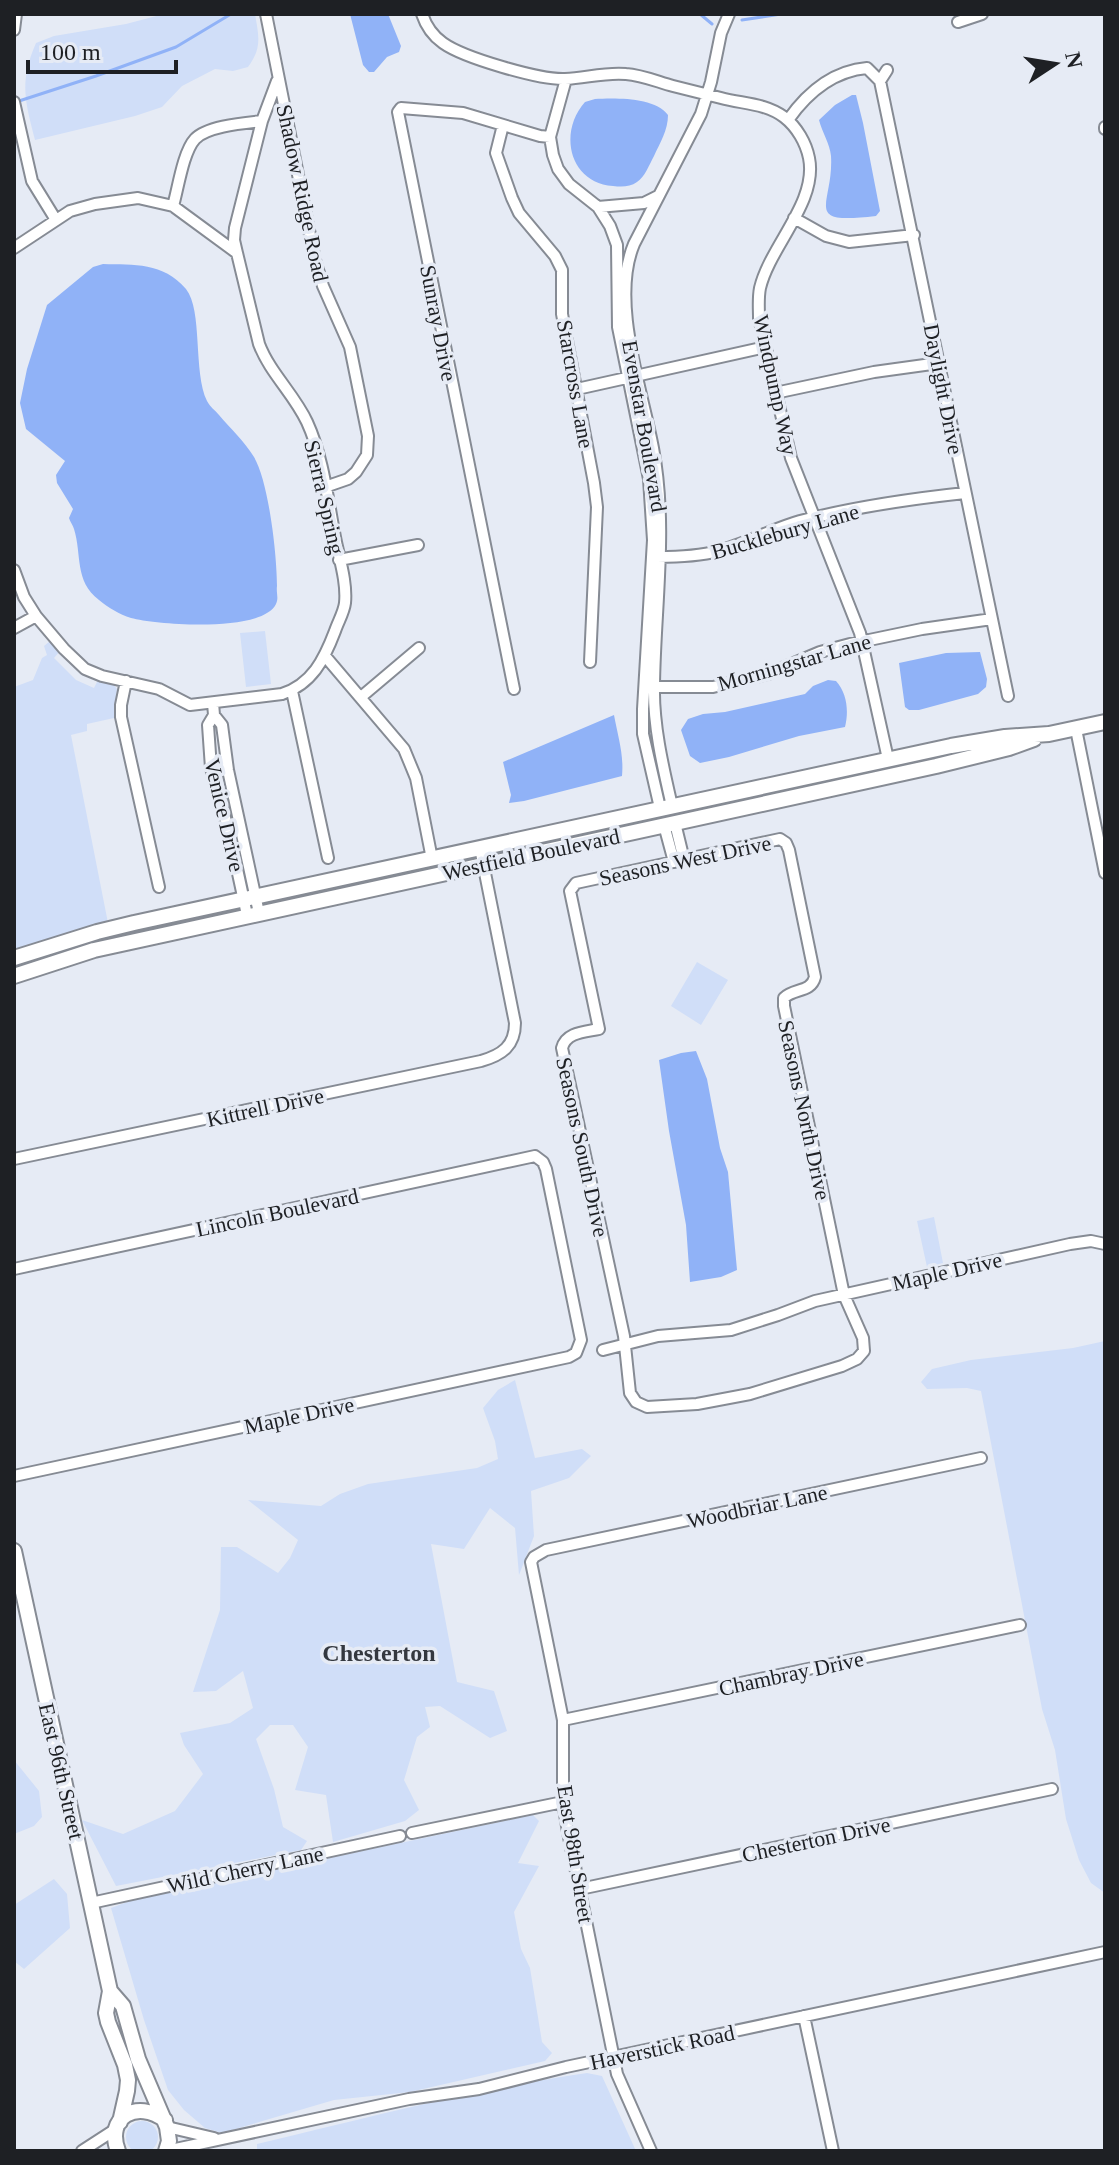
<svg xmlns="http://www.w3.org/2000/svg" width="1119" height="2165" viewBox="0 0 1119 2165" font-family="'Times New Roman',serif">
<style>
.green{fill:#d0def8}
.water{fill:#90b2f7}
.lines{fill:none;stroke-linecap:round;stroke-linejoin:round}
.stream{stroke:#90b2f7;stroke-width:3}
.minor-casing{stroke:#868b94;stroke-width:14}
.secondary-casing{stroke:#868b94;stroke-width:18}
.minor{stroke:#fff;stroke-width:10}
.secondary{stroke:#fff;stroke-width:14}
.labels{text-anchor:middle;stroke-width:7;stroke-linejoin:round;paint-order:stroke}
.street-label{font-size:22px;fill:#1e2024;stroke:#e6ebf5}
.neighbourhood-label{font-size:24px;font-weight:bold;fill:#34383f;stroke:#e6ebf5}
</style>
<rect width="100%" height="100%" fill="#e6ebf5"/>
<path class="green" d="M164,14H255C259,37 262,48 248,67L233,71L215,69L182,86L162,107L135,116L35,140C25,101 19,82 36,43L54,36L126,24Z
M265,631L271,684L246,687L240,633Z
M50,641L60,651L54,658L76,680L94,688L98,680L113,684L117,689L114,718L87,724V731L71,735L108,923L14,953V687L33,680L42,658L47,655L44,646Z
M697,962L728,980L701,1025L671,1006Z
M934,1217L943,1263L927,1267L917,1221Z
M1105,1341V1893L1091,1883L1079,1860L1066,1819L1055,1750L1042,1709L981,1391L967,1388L927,1389L921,1382L932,1369L971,1360L1073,1348Z
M515,1380L535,1458L582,1449L591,1456L569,1478L531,1491L534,1536L519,1575L515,1528L490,1508L464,1549L431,1544L457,1682L494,1691L507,1731L490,1738L440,1706L425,1707L430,1727L417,1737L404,1780L419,1810L405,1821L333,1842L326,1795L295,1790L308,1747L293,1725H270L256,1739L274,1789L283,1827L307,1841L301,1850L116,1886L82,1820L123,1834L175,1811L203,1774L184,1745L180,1733L230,1723L253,1708L243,1671L216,1691L193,1692L220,1610L221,1547H237L278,1573L290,1558L298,1540L248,1500L321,1506L340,1494L368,1484L477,1468L498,1459L495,1441L483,1408L498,1390Z
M14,1760L39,1791L42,1817L34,1826L14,1834Z
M533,1815L539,1821L518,1863L539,1866L514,1912L521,1949L530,1968L542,2042L552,2053L545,2061L410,2092L334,2100L222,2133L205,2128L184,2110L168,2090L144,2020L111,1908L135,1899Z
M54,1879L67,1894L70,1928L24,1969L14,1961V1905Z
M587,2073L602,2076L636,2151H257V2144C366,2118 476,2089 587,2073Z
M126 2137a16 16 0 1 1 32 0a16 16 0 1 1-32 0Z"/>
<path class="water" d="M350,14H388L401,46L399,52L387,57L374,72H369L363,65Z
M852,95H856L863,123L880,211L876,216C800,225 834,205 831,156C830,144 822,132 819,120L835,105Z
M595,99C615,98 655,97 668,115C668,130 660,143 654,156C649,165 645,177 637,182C630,187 622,187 613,186C569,183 558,132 585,102Z
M103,264C134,265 163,262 186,289C203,310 193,372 207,401C210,407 215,410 219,415C230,428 245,442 254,457C269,483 277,556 277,586C276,593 279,598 276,604C262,633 158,625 131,618C119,614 109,608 99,600C74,581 82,554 74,529C73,525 70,522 69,518L73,509L57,483L56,475L65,461L26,429L20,403L27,369L47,305L93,267Z
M980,652L987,679L986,687L978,694L919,710H909L905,707L899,663L946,653Z
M828,680L836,681C847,693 849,711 845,727L799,736L729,757L700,763L690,756L681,730L688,719L703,714L725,712L805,694L813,686Z
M614,715C618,737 624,754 622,776L524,801L509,803L511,795L503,762Z
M696,1051L707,1079L720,1148L728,1172L737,1270L721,1277L690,1282L686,1225L669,1131L659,1060L681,1053Z"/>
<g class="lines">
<path class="stream" d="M700,14L712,24
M742,20L781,14
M19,101L96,76L176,47L231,14"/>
<defs>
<path id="minor" d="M266,14L315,260L323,286L350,347L368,436L367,455L356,472L348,479L325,487
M422,14C426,26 433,36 443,43C464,58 540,80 565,79C586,78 605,72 626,74C642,75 658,82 673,86C689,90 705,94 721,98C743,104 765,103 784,117C797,127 806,143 809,158C818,202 770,246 760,288C758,298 759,308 759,318L791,458L860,633L888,759
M958,22L982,14
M14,30L16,14
M566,79L550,137L553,155L558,169L569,184L598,207L610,226L617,245L618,327L649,479L653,540L643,709V734L660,808
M880,81L887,70
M14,102L32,181L56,220
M788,120C807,93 833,71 867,68L880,81L1008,696
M503,125L496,153L512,198L519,213L555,256L562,270V314L594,483L597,507L590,662
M1105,127V129
M173,206C178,189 183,152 195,139C207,126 245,123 262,121
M598,207L644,203L658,196
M794,218L826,236L849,242L914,235
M14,248L70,211L95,204L138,198L173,206L237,253L259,344C270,373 294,394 307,422C324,459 328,503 336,542C340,561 347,583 345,603C344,612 338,622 335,631C324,660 312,684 282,694L190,705L159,689L102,676L85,669L64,649L36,616L24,597L14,570
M237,253L234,240L235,228L262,121L277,81
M577,389L766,347
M775,393L874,372L939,363
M658,557C678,557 699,556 719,551C747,543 772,529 800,521C854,507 909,499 965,493
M339,560L418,545
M14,628L36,616
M325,656L404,749L416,778L432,859
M126,681L121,705V717L159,887
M650,687H713L768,674L820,652L850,644L922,629L992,619
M514,689L398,112L401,108L463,113L540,136L550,137
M292,691L328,858
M361,697L419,648
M213,703L214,715L208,725L211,768L229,832L247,915
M214,715L222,725L228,770L259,913
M1076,729L1105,873
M672,806C663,767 653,725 654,685C655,606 668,527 653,448C642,389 610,301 634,244L701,114L711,82L721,33L729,14
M675,823L684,860
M664,825L674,862
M780,839L786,843L789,850L815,977C811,993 794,988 784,998V1006L844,1295L863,1338L864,1351L857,1359L842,1366L750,1394L697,1404L647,1407L636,1402L630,1393L624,1336L562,1048C566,1032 585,1032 599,1029L570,891L576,883Z
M14,1159L481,1061C502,1055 515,1046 515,1023L480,848
M14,1269L535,1156L543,1162L546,1169L581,1340L576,1353L569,1357L14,1476
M603,1350L658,1336L731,1330L778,1315L815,1301L1070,1244L1091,1241L1105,1244
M563,1720L1020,1625
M412,1833L563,1802
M580,1889L1052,1789
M91,1903L400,1836
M804,2016L833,2151
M167,2127L214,2138
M82,2151L116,2129
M166,2151L409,2099L479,2089L566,2067L1105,1952
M651,2151L617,2074L568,1832L563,1802V1720L531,1562L534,1557L546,1550L981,1458"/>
<path id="secondary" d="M14,958L97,932L134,923L951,746L1005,737L1049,734L1105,722
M14,976L94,950L936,766L1009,748L1034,739
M14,1551L110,1991L106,2013L108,2022L125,2065L128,2080L127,2091L120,2122
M110,1991L123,2006L138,2059L167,2127L169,2141L166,2151
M118,2151C105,2117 137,2099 165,2120"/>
</defs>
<use href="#minor" class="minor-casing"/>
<use href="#secondary" class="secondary-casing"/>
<use href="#minor" class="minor"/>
<use href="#secondary" class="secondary"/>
</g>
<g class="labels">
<g class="street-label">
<text transform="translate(303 193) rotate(78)" y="8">Shadow Ridge Road</text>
<text transform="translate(439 323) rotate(79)" y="8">Sunray Drive</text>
<text transform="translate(576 384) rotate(80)" y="8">Starcross Lane</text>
<text transform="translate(776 385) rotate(78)" y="8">Windpump Way</text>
<text transform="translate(944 389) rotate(79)" y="8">Daylight Drive</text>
<text transform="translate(645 426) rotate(80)" y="8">Evenstar Boulevard</text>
<text transform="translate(325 497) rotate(77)" y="8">Sierra Spring</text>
<text transform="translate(785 531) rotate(-16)" y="8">Bucklebury Lane</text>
<text transform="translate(794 662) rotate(-16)" y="8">Morningstar Lane</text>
<text transform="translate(225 815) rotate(77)" y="8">Venice Drive</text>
<text transform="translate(531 854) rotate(-12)" y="8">Westfield Boulevard</text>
<text transform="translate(685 860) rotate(-12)" y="8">Seasons West Drive</text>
<text transform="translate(265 1107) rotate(-12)" y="8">Kittrell Drive</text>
<text transform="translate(805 1110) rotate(78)" y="8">Seasons North Drive</text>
<text transform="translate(583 1147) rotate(78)" y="8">Seasons South Drive</text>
<text transform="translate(277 1212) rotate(-12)" y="8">Lincoln Boulevard</text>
<text transform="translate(947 1271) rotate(-13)" y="8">Maple Drive</text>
<text transform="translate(299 1415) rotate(-12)" y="8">Maple Drive</text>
<text transform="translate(757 1506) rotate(-12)" y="8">Woodbriar Lane</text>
<text transform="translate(791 1673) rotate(-12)" y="8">Chambray Drive</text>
<text transform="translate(62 1771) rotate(77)" y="8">East 96th Street</text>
<text transform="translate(816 1839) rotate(-12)" y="8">Chesterton Drive</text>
<text transform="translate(576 1854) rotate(81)" y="8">East 98th Street</text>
<text transform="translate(245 1869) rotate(-12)" y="8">Wild Cherry Lane</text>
<text transform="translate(662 2047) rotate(-12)" y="8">Haverstick Road</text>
</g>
<g class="neighbourhood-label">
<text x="379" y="1661">Chesterton</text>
</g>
</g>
<rect width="1119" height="2165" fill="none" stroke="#1e2024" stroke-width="32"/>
<g transform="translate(1055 64) rotate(78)" stroke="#e6ebf5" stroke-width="6" paint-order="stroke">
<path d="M0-6L14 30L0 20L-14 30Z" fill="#1e2024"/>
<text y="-12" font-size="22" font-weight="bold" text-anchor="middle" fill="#1e2024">N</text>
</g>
<path d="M28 60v12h148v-12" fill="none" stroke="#1e2024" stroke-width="4"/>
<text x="40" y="60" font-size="24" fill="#1e2024" stroke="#e6ebf5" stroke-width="6" paint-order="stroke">100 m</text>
</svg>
